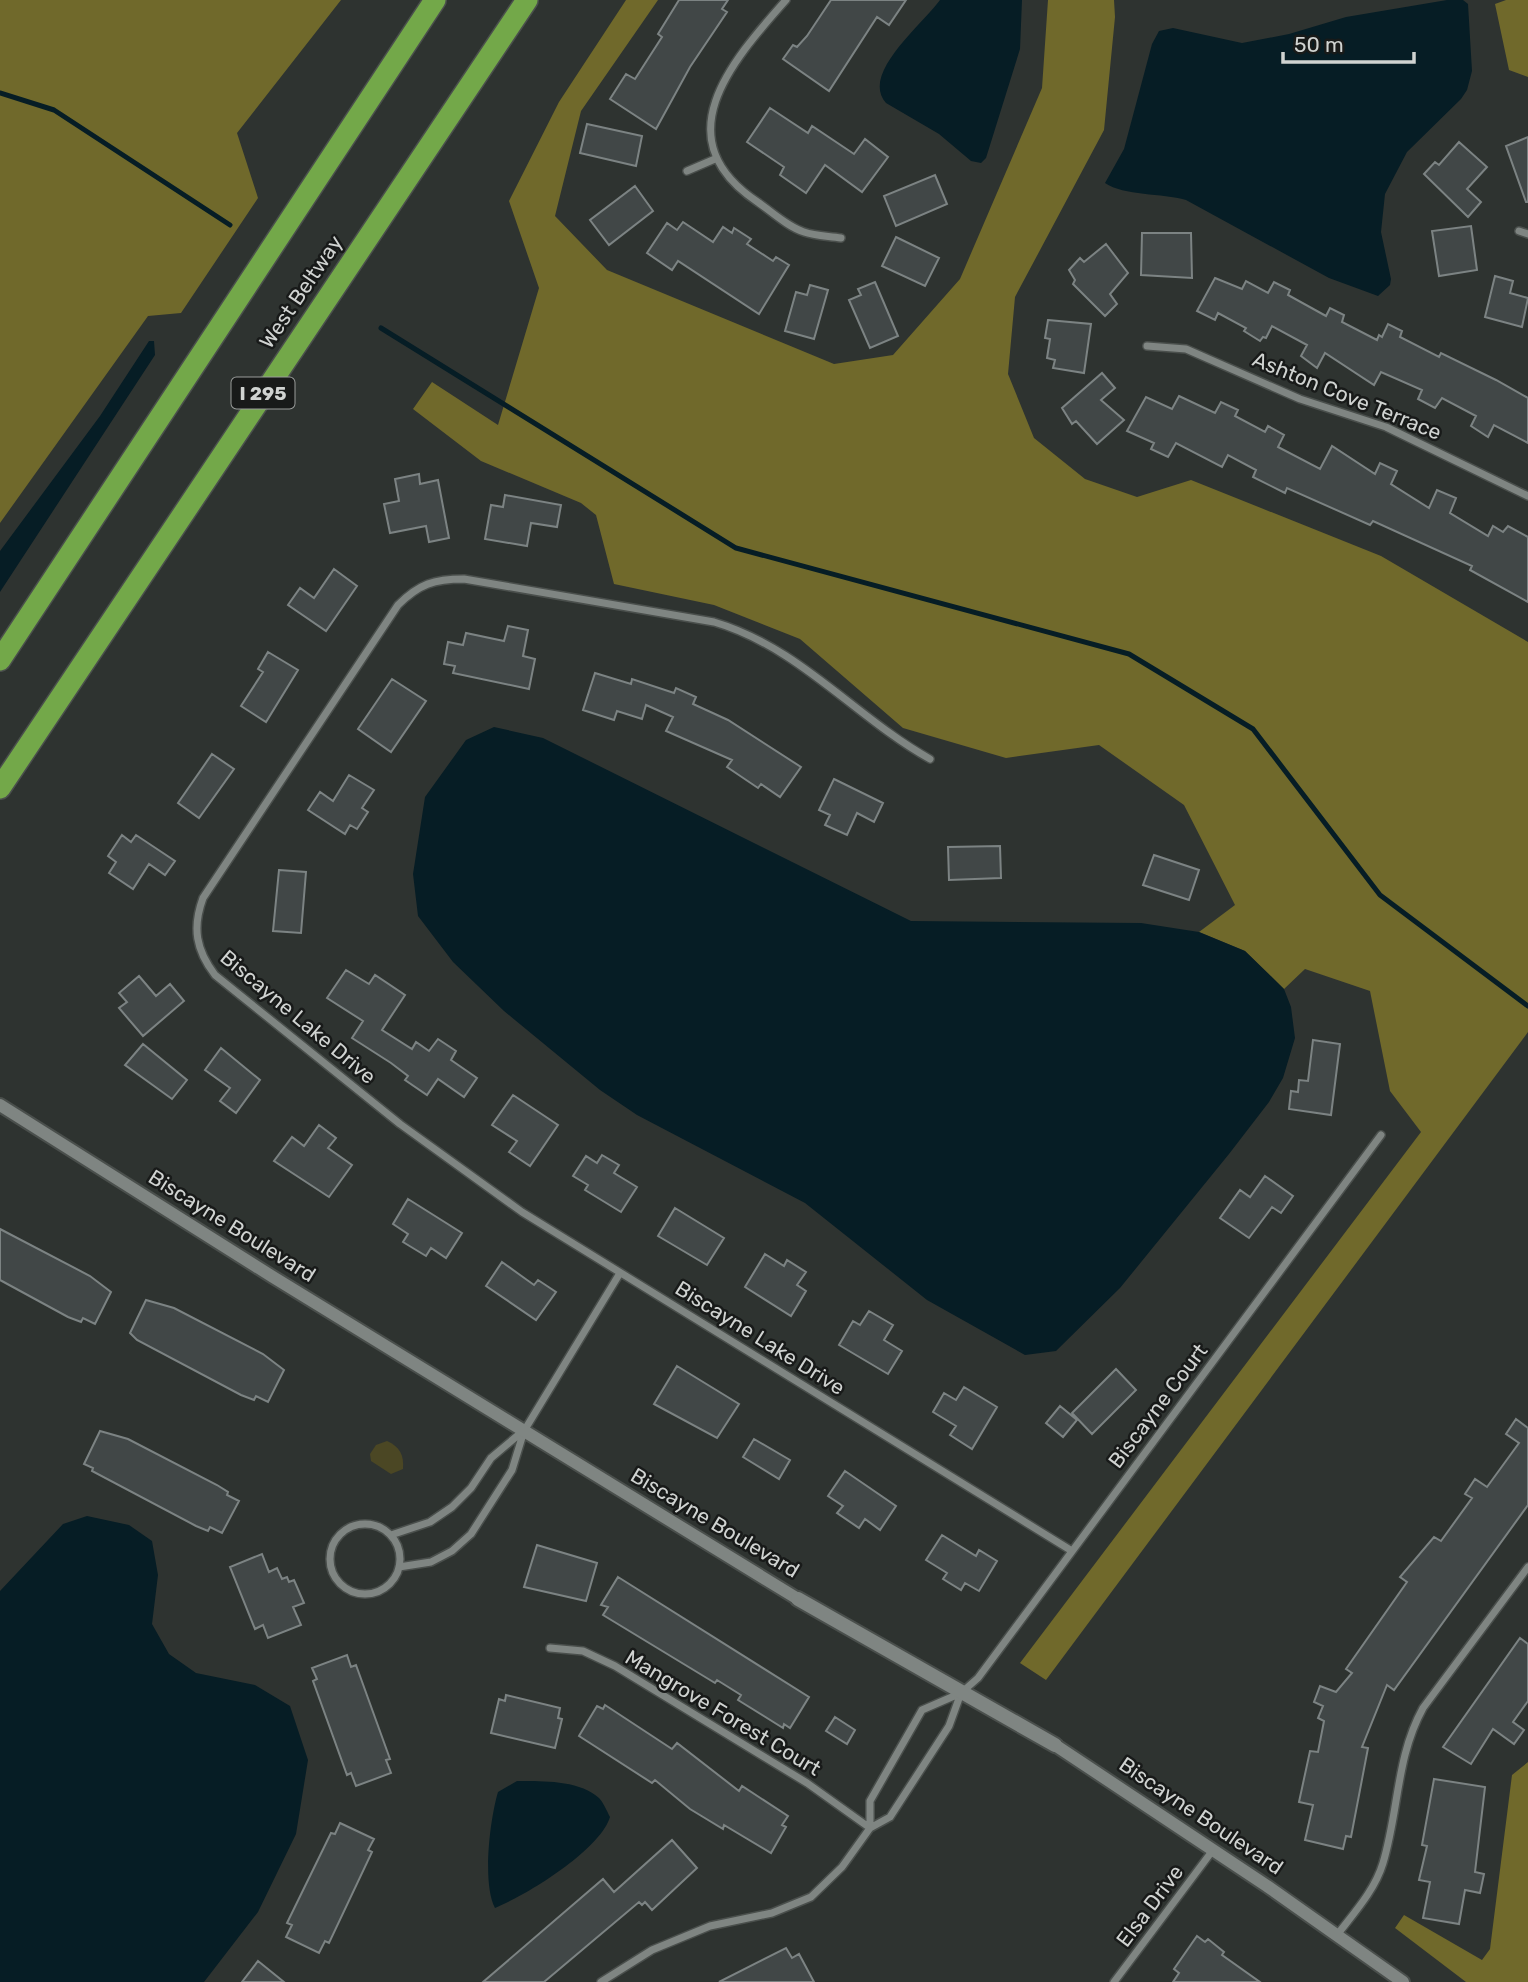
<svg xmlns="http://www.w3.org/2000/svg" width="1528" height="1982" viewBox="0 0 1528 1982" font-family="Rubik,sans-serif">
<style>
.green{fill:#4b4724}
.forest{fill:#70692b}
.water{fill:#061d25}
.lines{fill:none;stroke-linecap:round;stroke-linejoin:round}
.stream{stroke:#061d25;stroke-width:5}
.building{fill:#414747;stroke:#7c8383;stroke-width:2}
.minor-casing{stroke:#4a4f4c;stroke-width:10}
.tertiary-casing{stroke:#4a4f4c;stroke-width:16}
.secondary-casing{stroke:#4a4f4c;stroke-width:18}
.motorway-casing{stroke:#4a4f4c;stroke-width:24}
.minor{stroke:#7f8582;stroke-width:7}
.tertiary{stroke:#7f8582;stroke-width:12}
.secondary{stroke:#7f8582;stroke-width:14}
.motorway{stroke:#73a849;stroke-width:21}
.labels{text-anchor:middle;stroke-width:5;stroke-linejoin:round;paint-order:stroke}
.shield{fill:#181a19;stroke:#999c9a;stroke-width:2}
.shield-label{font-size:19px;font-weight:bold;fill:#d0d3d1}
.street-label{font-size:21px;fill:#d0d3d1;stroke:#181a19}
</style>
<rect width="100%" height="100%" fill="#2e3330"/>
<path class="green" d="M387,1441C400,1447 404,1455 403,1469L391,1474L371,1461L370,1454L376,1445Z"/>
<path class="forest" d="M0,0H341L237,133L258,198L181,313L148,316L0,523Z
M626,0H658L581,111L555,216L607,270L834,364L893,355L960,279L1042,88L1048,0H1114L1115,17L1104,130L1015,297L1008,374L1034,438L1085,479L1137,497L1191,480L1381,556L1528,642V1032L1046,1680L1020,1663L1421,1132L1390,1091L1370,991L1305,969L1284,989L1245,951L1199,932L1235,905L1184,805L1099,745L1006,758L903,728L800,639L714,605L614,584L596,515L581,503L481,461L413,409L432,382L498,425L539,288L509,201L559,102Z
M1506,0H1528V77L1509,70L1495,4Z
M1528,1762V1982H1466L1395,1928L1404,1915L1482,1960L1490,1949L1512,1775Z"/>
<path class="water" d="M940,0H1022L1020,49L986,158L981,163L971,161L939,134L886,103C860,74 922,25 940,0Z
M1447,0H1463L1468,4L1472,71L1467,90L1461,99L1407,152L1385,194L1381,232L1391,279L1390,285L1378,296L1329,278L1186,200C1162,193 1124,196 1105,183L1124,149L1152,44L1159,31L1173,28L1242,43L1289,34L1346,17Z
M149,341H154L155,355L0,592V551L100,416Z
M494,727L543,738L911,921L1141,923L1199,932L1245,951L1284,989L1291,1007L1295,1038L1283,1078L1269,1102L1229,1154L1120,1288L1056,1351L1025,1355L927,1300L805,1203L637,1115L600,1090L504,1011L453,962L418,916L413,874L425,797L466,740Z
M87,1516L129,1525L152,1541L158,1575L152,1624L169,1654L196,1673L255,1685L290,1706L308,1760L296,1834L258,1912L204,1982H0V1591L63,1524Z
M517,1781C541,1781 580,1780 599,1798C603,1802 607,1811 610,1817C600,1850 527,1895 495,1908C482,1883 490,1819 498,1792Z"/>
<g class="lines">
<path class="stream" d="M0,93L54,110L230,225
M381,328L736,548L1129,654L1253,729L1380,895L1528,1006"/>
</g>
<path class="building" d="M679,0H728L722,9L727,12L690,67L656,129L610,99L626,74L635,79L662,37L658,34Z
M831,0H906L889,25L877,17L829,91L783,59L793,45L797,47L807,36Z
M770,108L808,133L812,126L854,154L865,139L888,157L862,192L825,165L806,193L780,175L784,167L747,142Z
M587,124L642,136L636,166L580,153Z
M1528,137V202H1526L1506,146Z
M1459,142L1487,167L1467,189L1481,202L1468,217L1424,174L1435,162L1439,165Z
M935,175L947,204L896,226L884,196Z
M635,186L653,211L609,245L590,220Z
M683,222L713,242L723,227L732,233L734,228L751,239L747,244L773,261L776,257L789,265L759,314L678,261L672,270L647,253L667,223L677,230Z
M1471,226L1477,270L1439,276L1432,231Z
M1142,233H1191L1192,278L1141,275Z
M896,237L939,258L925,286L882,266Z
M1106,244L1128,273L1110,294L1117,304L1105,316L1073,284L1075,280L1069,270L1080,258L1084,262Z
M1495,276L1513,281L1510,293L1528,298L1522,327L1485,317Z
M1215,278L1242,289L1246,281L1268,293L1274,282L1290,290L1288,295L1326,316L1330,308L1344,315L1342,322L1377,340L1379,335L1382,337L1388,324L1402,331L1400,337L1439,357L1441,353L1496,380L1528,398V443L1494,425L1488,437L1471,426L1476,416L1442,398L1435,408L1418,399L1422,390L1381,372L1374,385L1325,353L1317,368L1301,356L1307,345L1272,326L1266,338L1263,337L1260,341L1244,331L1246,328L1218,313L1215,320L1197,311Z
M875,282L898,336L870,348L849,300L861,295L858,289Z
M810,285L828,290L814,339L785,331L796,292L807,295Z
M1048,320L1091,324L1084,373L1053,368L1055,360L1047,358L1050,339L1045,338Z
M1102,373L1115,388L1101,400L1124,420L1097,444L1076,421L1072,424L1062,408Z
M1179,396L1215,413L1221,402L1238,410L1235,416L1265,432L1268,426L1284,435L1278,447L1320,469L1332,446L1375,474L1380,463L1397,471L1391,484L1429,508L1437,490L1456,498L1450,513L1488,536L1493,526L1503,532L1508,526L1528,537V602L1470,570L1472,566L1373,521L1370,525L1287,488L1285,493L1253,477L1256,470L1228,455L1222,467L1176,443L1168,457L1151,449L1154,443L1127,431L1146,397L1172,409Z
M419,474L420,484L438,480L449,538L429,542L426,526L390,533L384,504L399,501L395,479Z
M505,495L561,505L557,527L531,523L527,546L485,539L491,505L503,507Z
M334,569L357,586L326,631L288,605L300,588L314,598Z
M508,626L528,630L523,656L535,659L529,689L453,673L455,666L444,664L448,642L463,645L466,633L504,641Z
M268,652L298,670L266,722L241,706L263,672L258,669Z
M595,673L631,684L632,679L674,693L676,688L696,697L693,704L728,720L801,767L780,797L761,784L758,788L727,767L732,760L666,731L673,717L646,705L642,719L617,711L614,720L583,710Z
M392,679L426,701L391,752L358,729Z
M212,754L234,769L199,818L178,803Z
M349,775L374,790L362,808L368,812L357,829L350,825L345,834L308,810L320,792L333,801Z
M834,779L883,803L874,822L857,813L847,835L825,825L830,815L819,810Z
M122,835L131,842L136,835L175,861L165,875L149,864L133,889L109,873L116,862L108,856Z
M1000,846L1001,878L949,880L948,847Z
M1154,855L1199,870L1189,900L1143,885Z
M279,870L306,872L301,933L273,931Z
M346,970L369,984L375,975L405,995L382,1030L412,1049L416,1042L429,1051L438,1039L456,1051L451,1060L477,1078L464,1097L438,1079L427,1095L405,1080L408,1076L391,1063L352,1038L363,1021L327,998Z
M139,976L156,996L170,984L184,1001L143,1036L119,1008L127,1002L119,993Z
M1313,1040L1340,1044L1331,1115L1289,1109L1291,1091L1298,1092L1299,1080L1308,1081Z
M143,1044L187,1080L172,1099L125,1065Z
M221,1048L260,1080L236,1113L220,1101L230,1088L205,1070Z
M513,1095L558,1125L530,1166L509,1152L517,1141L492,1125Z
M319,1125L336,1138L328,1148L352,1165L329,1197L274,1161L292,1137L304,1146Z
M602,1155L619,1165L614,1173L637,1187L621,1212L585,1190L588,1185L573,1176L586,1156L597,1163Z
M1265,1176L1293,1196L1281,1213L1272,1207L1249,1238L1220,1218L1240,1190L1250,1197Z
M408,1199L462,1233L446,1258L431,1248L426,1256L403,1242L408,1234L393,1224Z
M675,1208L724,1238L707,1265L658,1236Z
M0,1229L90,1276L111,1292L95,1324L83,1318L81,1322L68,1317L0,1280Z
M765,1254L784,1266L787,1260L806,1272L797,1285L806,1291L791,1316L745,1287Z
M502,1262L534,1285L538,1280L556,1292L536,1320L486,1286Z
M146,1300L174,1308L263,1354L284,1370L268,1402L256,1396L254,1400L241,1395L137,1340L130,1333Z
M869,1311L893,1325L884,1340L902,1351L888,1374L839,1345L853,1321L860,1325Z
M677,1366L739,1404L717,1438L654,1404Z
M1116,1369L1136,1390L1092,1434L1072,1413Z
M964,1387L997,1407L972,1449L950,1435L956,1426L933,1412L944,1393L956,1400Z
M1060,1406L1077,1420L1063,1437L1046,1423Z
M1516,1419L1528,1428V1505L1394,1690L1387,1685L1362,1747L1368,1748L1351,1837L1346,1836L1343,1849L1305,1840L1313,1805L1299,1802L1310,1751L1318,1752L1324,1721L1318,1718L1323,1706L1314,1702L1320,1686L1336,1692L1352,1673L1346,1669L1407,1582L1400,1577L1434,1537L1441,1541L1472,1498L1465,1494L1475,1479L1487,1487L1519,1443L1506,1434Z
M100,1431L128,1439L217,1485L228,1492L227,1495L239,1501L222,1533L210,1527L208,1531L196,1526L92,1471L93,1468L84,1464Z
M754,1439L790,1460L779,1479L743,1457Z
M845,1471L896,1506L880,1530L865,1519L859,1528L837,1513L843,1506L828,1496Z
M942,1535L976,1556L979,1550L997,1561L979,1591L965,1583L961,1590L943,1579L947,1573L926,1560Z
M537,1545L597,1563L586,1601L524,1587Z
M262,1554L269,1572L277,1568L282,1579L287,1577L289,1582L294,1580L304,1603L293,1607L301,1625L268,1638L263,1625L255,1629L230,1567Z
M618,1577L809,1697L790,1728L784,1724L783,1728L738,1700L741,1695L717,1680L715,1683L603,1615L608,1607L601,1605Z
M1520,1638L1528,1644V1701L1513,1722L1524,1730L1514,1744L1493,1729L1471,1764L1443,1747Z
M347,1655L351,1667L356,1665L390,1759L386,1760L391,1773L356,1786L351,1773L347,1775L313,1681L317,1679L312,1668Z
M506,1695L560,1708L558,1718L562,1719L555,1748L491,1733L499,1699L505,1701Z
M605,1705L672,1749L677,1743L739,1791L742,1786L788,1816L782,1825L786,1827L771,1853L724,1825L723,1829L690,1809L655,1780L652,1783L579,1736L597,1706L603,1709Z
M835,1717L855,1730L847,1744L826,1731Z
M1434,1779L1485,1787L1475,1872L1484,1874L1480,1893L1465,1890L1459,1924L1423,1918L1430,1882L1419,1880L1427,1846L1422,1845Z
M340,1823L374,1839L368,1850L372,1852L329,1943L325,1941L319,1953L286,1937L292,1925L287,1923L331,1833L335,1834Z
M672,1840L697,1868L652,1910L645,1902L642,1905L639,1902L544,1982H483L603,1879L614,1892Z
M1197,1936L1205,1942L1208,1939L1224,1952L1222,1955L1260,1982H1173L1179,1973L1174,1969Z
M786,1948L792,1958L799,1954L814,1982H719Z
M258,1961L284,1982H242Z"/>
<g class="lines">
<defs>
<path id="minor" d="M786,0C730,63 663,140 759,203C772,212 788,227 804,232C815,236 829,236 841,238
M687,171L715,159
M1519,231L1528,234
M1147,346L1186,349L1300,399L1386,427L1528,496
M930,759C855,717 799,647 714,622L464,579C434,579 419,584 398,605L203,898C192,928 196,950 215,975L400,1124L522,1212L1072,1551
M330 1559a35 35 0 1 1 70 0a35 35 0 1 1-70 0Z
M391,1535L430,1522L452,1507L471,1488L491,1458L523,1431
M399,1567L431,1562L452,1551L471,1534L512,1470L524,1431L620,1273
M550,1648L583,1651L615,1666L807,1783L870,1828
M870,1828V1801L922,1710L961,1693L978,1678L1381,1135
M1337,1935C1354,1913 1375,1890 1383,1863C1399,1810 1396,1757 1423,1708L1528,1567
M601,1982L652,1950L710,1926L772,1913L811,1897L842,1867L870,1828L890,1817L949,1726L961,1693
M1114,1982L1213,1850"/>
<path id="tertiary" d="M0,1105L273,1277L798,1599
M1055,1745L1267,1886L1403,1982"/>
<path id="secondary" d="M798,1599L1055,1745"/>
<path id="motorway" d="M0,660L435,0
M0,788L527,0"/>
</defs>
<use href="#minor" class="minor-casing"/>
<use href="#tertiary" class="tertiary-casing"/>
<use href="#secondary" class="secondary-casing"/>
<use href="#motorway" class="motorway-casing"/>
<use href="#minor" class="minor"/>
<use href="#tertiary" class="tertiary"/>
<use href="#secondary" class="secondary"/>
<use href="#motorway" class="motorway"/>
</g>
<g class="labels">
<rect class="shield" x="231.5" y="377.5" width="63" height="31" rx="5"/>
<g class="shield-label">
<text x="263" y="400">I 295</text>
</g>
<g class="street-label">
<text transform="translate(301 292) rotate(-56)" y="7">West Beltway</text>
<text transform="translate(1347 396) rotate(22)" y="7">Ashton Cove Terrace</text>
<text transform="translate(298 1017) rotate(40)" y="7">Biscayne Lake Drive</text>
<text transform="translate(232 1226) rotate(32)" y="7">Biscayne Boulevard</text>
<text transform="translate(760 1338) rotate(32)" y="7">Biscayne Lake Drive</text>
<text transform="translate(1158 1406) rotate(-53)" y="7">Biscayne Court</text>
<text transform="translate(715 1523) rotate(31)" y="7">Biscayne Boulevard</text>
<text transform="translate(723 1713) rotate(31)" y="7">Mangrove Forest Court</text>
<text transform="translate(1201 1816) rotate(34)" y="7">Biscayne Boulevard</text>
<text transform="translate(1150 1906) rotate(-53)" y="7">Elsa Drive</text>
</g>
</g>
<path d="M1283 52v10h131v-10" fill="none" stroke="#d0d3d1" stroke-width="3.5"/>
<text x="1294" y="52" font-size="21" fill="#d0d3d1" stroke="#181a19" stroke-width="5" paint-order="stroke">50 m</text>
</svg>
